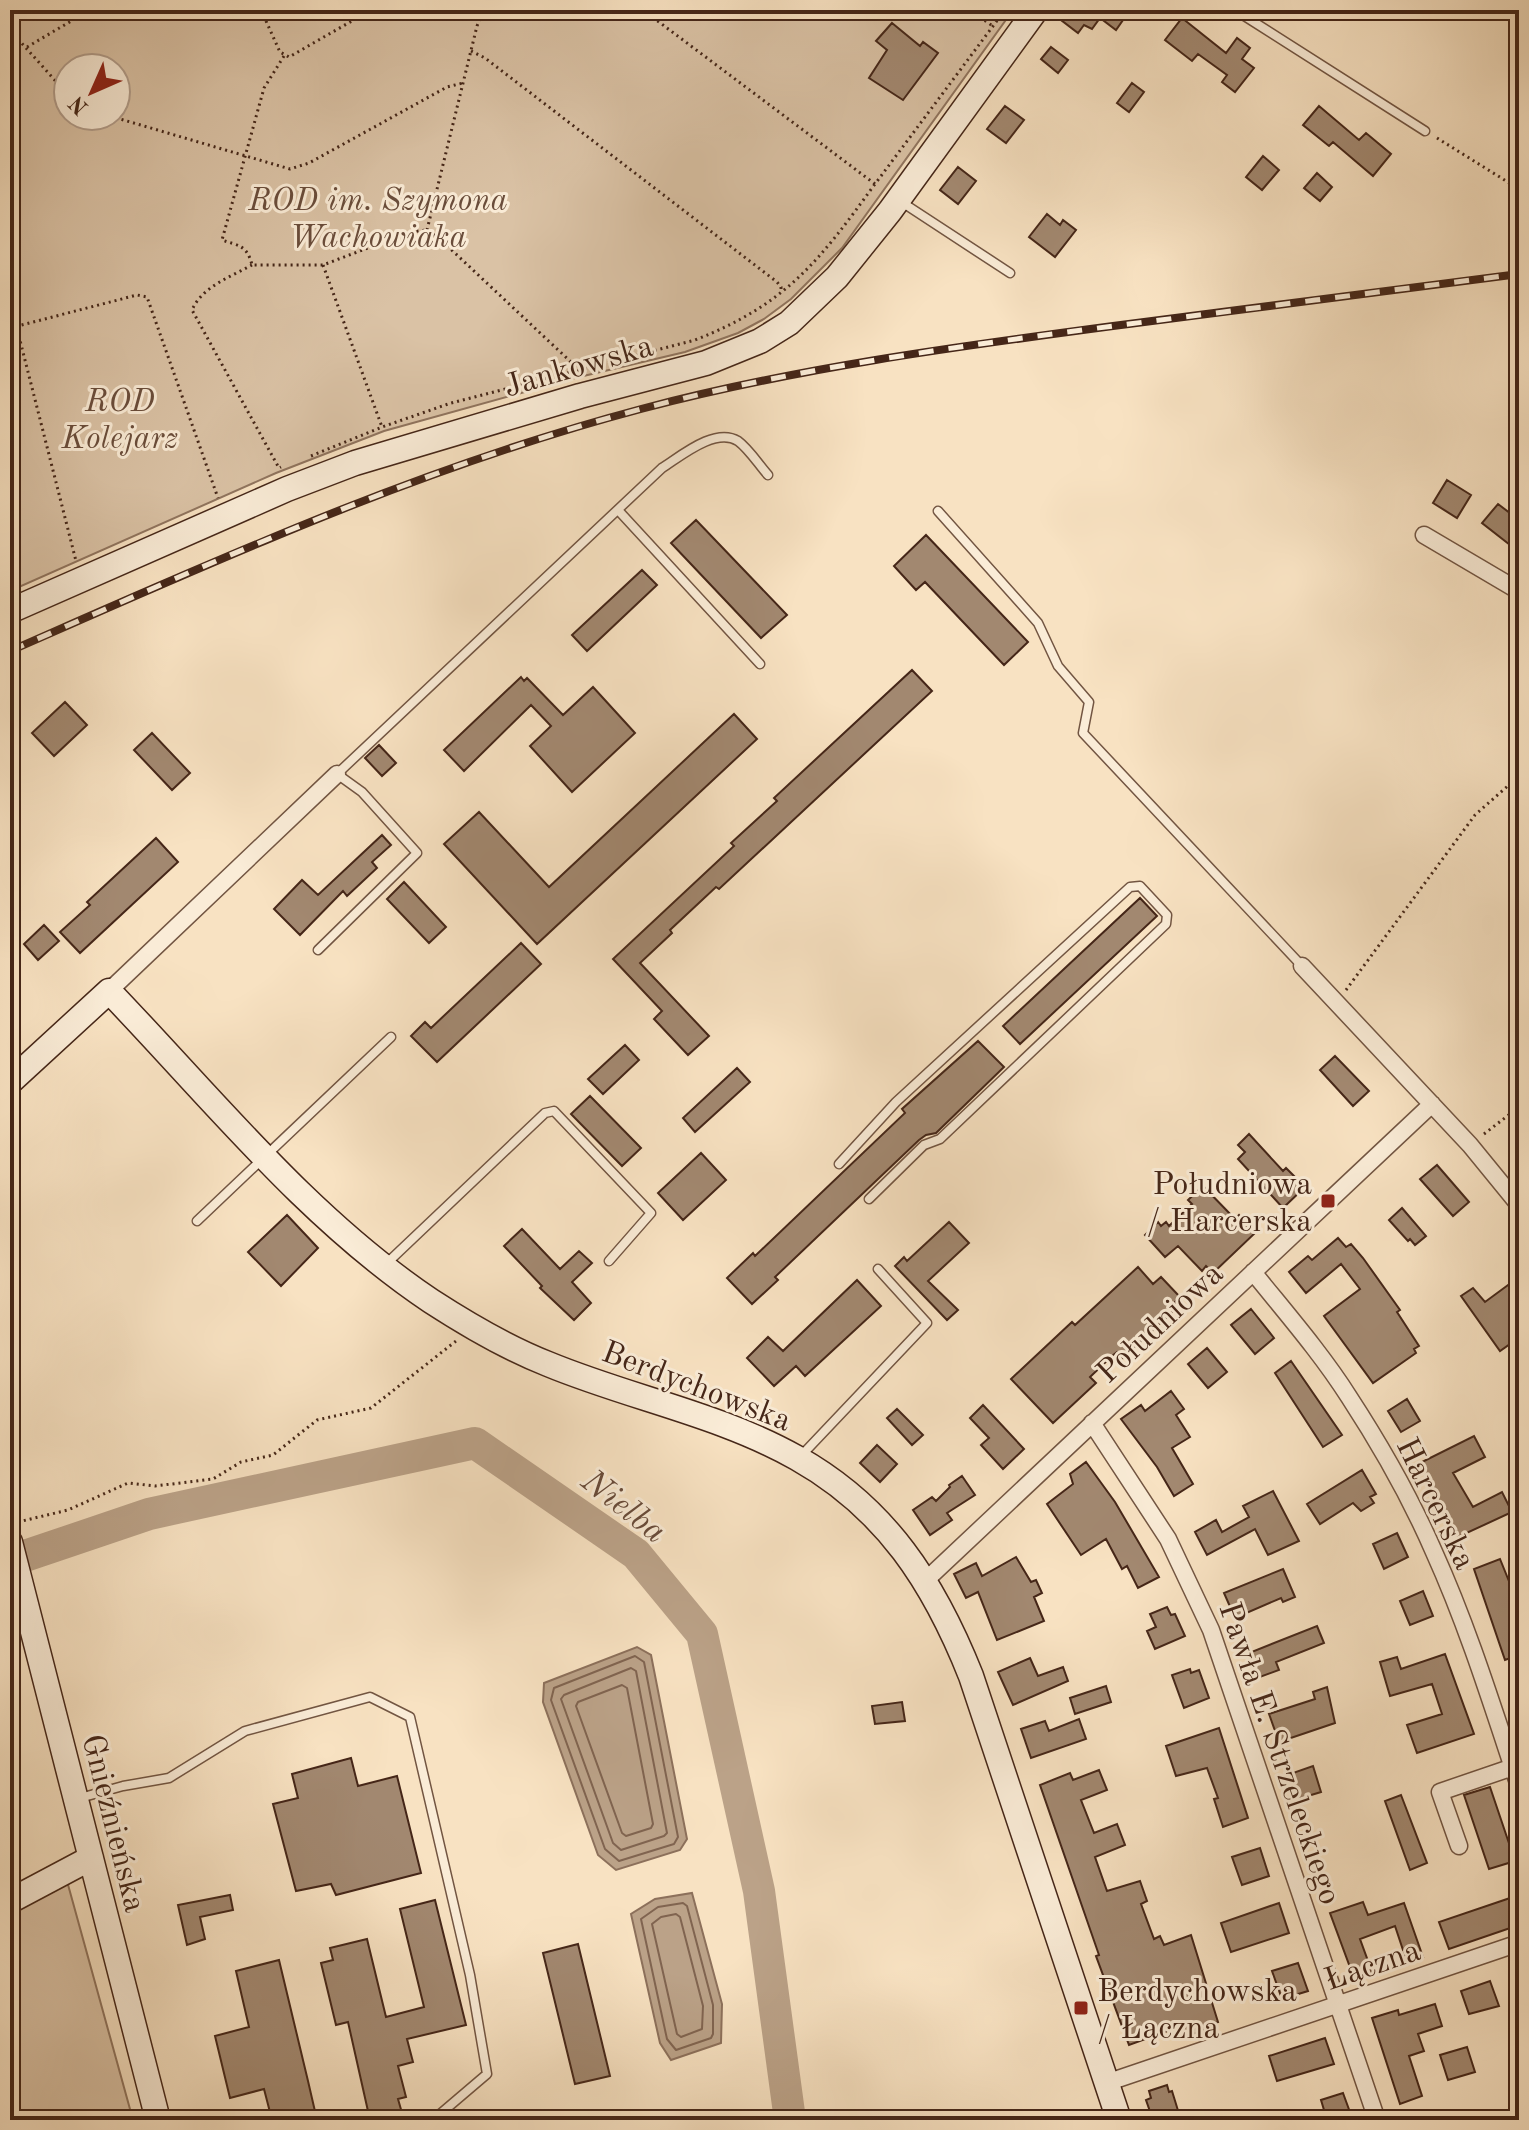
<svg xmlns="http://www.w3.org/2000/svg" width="1529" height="2130" viewBox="0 0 1529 2130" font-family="'Old Standard TT',serif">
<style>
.green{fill:#dac2a5;stroke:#90745e;stroke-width:2;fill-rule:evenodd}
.water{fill:#bba288;stroke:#8c705b;stroke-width:2}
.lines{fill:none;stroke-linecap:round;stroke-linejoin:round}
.shore{stroke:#806450;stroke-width:2}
.river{stroke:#bba288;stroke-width:32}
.building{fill:#a28870;stroke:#452618;stroke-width:2}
.lane-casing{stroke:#725542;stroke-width:11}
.street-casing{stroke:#725542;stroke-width:19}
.secondary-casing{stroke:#452618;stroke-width:27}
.path{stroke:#452618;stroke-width:3;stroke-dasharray:2 4;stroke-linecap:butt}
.lane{stroke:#faecd7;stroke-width:8}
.street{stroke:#faecd7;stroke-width:16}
.secondary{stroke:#faecd7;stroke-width:24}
.rail-casing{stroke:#452618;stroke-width:8}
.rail{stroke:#faecd7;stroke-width:5;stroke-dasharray:15;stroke-linecap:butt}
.poi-dot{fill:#8f2418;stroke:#faecd7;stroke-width:3}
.labels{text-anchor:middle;stroke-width:6;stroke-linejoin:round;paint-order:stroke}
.park-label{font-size:32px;font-style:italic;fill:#6a4d3b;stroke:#faecd7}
.street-label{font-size:32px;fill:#452618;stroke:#faecd7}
.poi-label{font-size:32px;fill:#452618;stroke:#faecd7;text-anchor:end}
.water-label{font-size:34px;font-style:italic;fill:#684b3a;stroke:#faecd7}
</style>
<rect width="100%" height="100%" fill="#f8e2c2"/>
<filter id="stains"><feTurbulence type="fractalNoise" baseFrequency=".0025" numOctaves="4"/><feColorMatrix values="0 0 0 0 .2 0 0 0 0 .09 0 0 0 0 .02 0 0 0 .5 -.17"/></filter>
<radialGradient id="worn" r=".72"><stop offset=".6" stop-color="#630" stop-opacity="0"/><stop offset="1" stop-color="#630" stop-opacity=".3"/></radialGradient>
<path class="green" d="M10,10H1013L842,248L791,299L764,319L738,333L685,352L575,378L384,431L276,473L10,591ZM68,68H116V116H68Z
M67,1881L133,2120H10V1911Z"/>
<path class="water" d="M637,1647L651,1655L687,1839L680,1850L616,1870L598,1855L543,1702L544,1683Z
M692,1893L722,2004L721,2043L671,2060L660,2043L631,1914L655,1899Z"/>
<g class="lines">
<path class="shore" d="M635,1656L644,1662L678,1837L674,1844L619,1861L605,1849L551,1700L554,1688Z
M631,1668L636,1671L667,1833L664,1836L621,1850L613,1843L561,1699L564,1695Z
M622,1685L627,1688L653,1824L651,1828L626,1836L622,1833L576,1706L578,1702Z
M683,1903L687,1906L713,2005V2034L711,2038L676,2050L667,2039L641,1919L658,1907Z
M676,1914L680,1917L703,2006L702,2029L681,2037L677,2034L652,1924L661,1917Z"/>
<path class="river" d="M10,1561L149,1514L475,1443L636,1554L702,1634L759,1891L790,2120"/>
</g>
<path class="building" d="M1062,10H1130L1116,30L1100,18L1092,29L1084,25L1078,33L1061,20L1067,13Z
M1182,18L1226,53L1237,38L1250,48L1242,59L1254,68L1235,92L1222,82L1227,75L1198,54L1192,61L1165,40Z
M892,23L920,46L923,42L938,53L903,100L869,78L887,50L876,41Z
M1051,47L1068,60L1058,73L1041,59Z
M1132,83L1144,92L1129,112L1117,103Z
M1005,106L1024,120L1006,143L987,129Z
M1319,106L1359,140L1366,133L1391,154L1373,176L1333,142L1329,146L1303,125Z
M1263,156L1279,170L1262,190L1246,177Z
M958,167L976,181L958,204L940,190Z
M1317,173L1332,187L1320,201L1304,188Z
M1047,214L1060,225L1063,220L1076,230L1055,257L1029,237Z
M1447,480L1471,495L1457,518L1433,503Z
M1498,504L1519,520V552L1482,523Z
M696,520L787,615L761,638L671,543Z
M926,535L1028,642L1004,665L925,582L916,590L894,566Z
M642,570L657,585L587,651L572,635Z
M912,670L932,691L719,889L716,887L670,930L672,933L640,963L709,1036L688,1055L654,1019L662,1011L613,959L734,846L731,843L777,801L774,798Z
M521,677L524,681L527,678L563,715L593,687L635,733L572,792L530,746L551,726L531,705L464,771L444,750Z
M65,702L87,725L54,756L32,733Z
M734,714L757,739L537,944L444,844L479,812L549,887Z
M152,733L190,773L172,790L134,750Z
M379,745L396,763L382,776L365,758Z
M382,835L391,845L372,862L377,868L347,896L343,891L300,935L274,909L302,880L318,895Z
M156,838L178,862L80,953L60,932L90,905L87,902Z
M404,882L446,927L429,943L387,899Z
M1140,898L1157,916L1020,1044L1003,1026Z
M44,925L59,941L38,960L24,944Z
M521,943L541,964L437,1062L411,1036L425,1022L431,1028Z
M978,1041L1004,1067L936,1133L926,1135L919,1140L775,1277L778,1280L752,1304L727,1278L753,1253L755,1256L905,1113L902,1109Z
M625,1045L639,1060L603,1094L588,1079Z
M1335,1056L1369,1091L1353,1106L1320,1070Z
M737,1068L750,1082L695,1132L683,1118Z
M590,1096L641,1148L622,1166L571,1114Z
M1249,1134L1283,1171L1286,1168L1305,1187L1283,1208L1238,1159L1245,1152L1238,1145Z
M701,1153L726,1180L683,1220L658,1193Z
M1437,1165L1469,1202L1453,1216L1420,1179Z
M1203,1186L1235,1219L1239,1215L1255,1233L1213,1273L1206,1266L1202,1271L1178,1246L1165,1257L1145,1235L1158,1222L1161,1226L1166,1222L1169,1226L1192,1204L1188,1200Z
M1402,1208L1426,1236L1415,1245L1410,1239L1408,1241L1389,1220Z
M287,1215L318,1248L281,1286L248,1252Z
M949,1222L969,1243L928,1281L958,1310L947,1320L895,1266L904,1257L907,1261Z
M522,1229L560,1269L579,1251L592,1263L572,1282L591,1303L574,1320L540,1288L542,1286L504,1246Z
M1338,1238L1346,1247L1351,1244L1363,1258L1400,1310L1397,1312L1419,1346L1414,1349L1416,1353L1373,1383L1324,1316L1360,1289L1341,1264L1306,1293L1289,1272L1308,1256L1312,1260Z
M1138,1267L1153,1284L1161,1277L1180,1297L1174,1303L1178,1307L1123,1358L1117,1352L1112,1356L1090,1377L1096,1383L1053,1423L1011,1379L1072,1322L1075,1325Z
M1519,1277V1322L1510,1329L1517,1339L1500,1351L1461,1296L1473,1288L1485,1302Z
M857,1280L881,1306L805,1376L796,1366L774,1386L747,1358L768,1337L783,1351Z
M1251,1309L1274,1338L1255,1354L1231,1325Z
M1207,1348L1227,1372L1208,1388L1188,1364Z
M1291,1361L1342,1435L1323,1447L1275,1373Z
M1171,1391L1184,1409L1176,1415L1190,1437L1172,1448L1193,1484L1174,1496L1157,1467L1121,1419L1141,1405L1145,1411Z
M1407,1399L1420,1421L1401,1432L1388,1411Z
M983,1405L1024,1449L1003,1469L981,1445L989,1438L970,1418Z
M897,1409L923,1435L912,1445L887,1418Z
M1474,1436L1485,1457L1453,1473L1473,1507L1502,1492L1512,1512L1458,1537L1420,1463Z
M877,1445L897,1464L880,1482L860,1463Z
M1086,1462L1115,1502L1159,1577L1138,1588L1127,1566L1122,1569L1106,1539L1081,1555L1047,1504L1073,1484L1070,1474Z
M1362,1470L1376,1494L1370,1497L1374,1503L1361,1511L1353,1503L1320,1524L1307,1504Z
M962,1476L975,1495L947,1513L952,1520L930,1535L913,1510L932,1497L936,1501L950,1487L949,1485Z
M1273,1491L1299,1541L1268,1555L1255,1529L1207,1555L1195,1532L1216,1520L1222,1532L1249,1517L1243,1506Z
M1397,1533L1408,1557L1384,1569L1373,1544Z
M1016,1557L1031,1582L1036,1580L1042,1593L1034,1597L1044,1621L997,1640L978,1592L966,1598L954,1574L976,1563L982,1576Z
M1500,1559L1519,1606L1511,1609L1519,1633V1655L1505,1660L1474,1569Z
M1283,1569L1295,1597L1283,1602L1281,1598L1235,1618L1224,1593Z
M1423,1591L1433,1616L1410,1625L1400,1601Z
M1167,1607L1171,1615L1175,1614L1185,1636L1155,1649L1147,1631L1156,1627L1150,1614Z
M1317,1626L1324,1643L1276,1662L1279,1670L1257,1678L1249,1653Z
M1445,1654L1474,1734L1417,1753L1407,1725L1442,1714L1432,1684L1390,1696L1380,1662L1397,1657L1401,1669Z
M1030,1658L1038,1676L1063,1667L1068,1681L1013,1705L998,1672Z
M1190,1669L1191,1673L1199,1670L1209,1698L1184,1708L1172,1675Z
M1106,1686L1111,1702L1075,1714L1070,1698Z
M1327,1687L1335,1723L1279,1742L1269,1714L1315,1699L1313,1692Z
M902,1702L905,1721L875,1724L872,1706Z
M1079,1719L1086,1739L1031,1758L1021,1729L1045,1721L1049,1731Z
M1219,1728L1248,1818L1223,1827L1214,1799L1218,1798L1207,1768L1176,1776L1166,1746Z
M351,1758L358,1786L397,1776L421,1873L336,1895L331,1884L296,1891L273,1804L298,1798L292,1774Z
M1313,1766L1321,1792L1298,1799L1290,1774Z
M1099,1770L1107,1790L1081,1800L1094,1833L1117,1824L1125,1845L1095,1857L1107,1891L1140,1881L1147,1901L1141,1904L1154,1939L1160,1936L1164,1945L1191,1935L1218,2022L1205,2026L1206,2030L1189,2035L1188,2031L1175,2035L1173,2029L1129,2045L1096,1956L1099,1955L1040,1785L1070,1773L1073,1780Z
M1490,1787L1515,1861L1489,1869L1464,1795Z
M1401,1795L1427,1863L1410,1870L1385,1801Z
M1260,1848L1269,1876L1242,1885L1232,1857Z
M230,1895L233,1910L200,1917L205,1939L187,1945L178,1905Z
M1519,1895V1925L1449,1949L1439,1922Z
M435,1900L466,2025L407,2039L413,2062L398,2066L406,2097L398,2099L402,2113L370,2120L348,2022L336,2025L321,1963L333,1960L330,1948L367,1939L386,2017L424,2007L400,1909Z
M1363,1902L1368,1915L1404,1903L1423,1957L1407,1962L1395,1926L1360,1939L1372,1972L1354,1978L1330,1913Z
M1279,1903L1289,1933L1231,1952L1221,1923Z
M578,1944L610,2076L575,2084L543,1953Z
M279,1960L308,2081L317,2120H272L264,2089L230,2098L215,2036L249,2027L236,1971Z
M1298,1963L1308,1991L1282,1999L1272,1971Z
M1490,1981L1499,2006L1469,2014L1461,1991Z
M1435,2004L1442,2026L1418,2034L1424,2051L1409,2056L1422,2096L1400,2104L1372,2018L1398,2010L1399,2015Z
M1325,2038L1334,2064L1277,2081L1269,2056Z
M1467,2047L1475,2072L1448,2080L1440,2055Z
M1167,2085L1169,2092L1172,2091L1180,2117L1171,2120H1153L1146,2100L1151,2098L1149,2091Z
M1343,2093L1351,2115L1327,2120L1321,2100Z"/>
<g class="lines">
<defs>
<path id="lane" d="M1235,10L1425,131
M900,201L1010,273
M618,510L760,664
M938,511L1038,623L1058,666L1089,702L1083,733L1302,966
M318,950L417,853L362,792L337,774L662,468C681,456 715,427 738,441C749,449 759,465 768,475
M839,1164L896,1102L1130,887L1140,886L1167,915L1166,924L940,1139L924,1145L869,1199
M197,1221L391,1037
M386,1264L545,1113L554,1111L651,1213L609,1261
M799,1458L927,1323L878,1269
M80,1798L123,1786L169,1778L245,1731L370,1697L410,1717L470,1975L487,2074L433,2120"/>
<path id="street" d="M1424,535L1519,591
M1302,966L1470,1145L1519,1205
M109,991L337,774
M1253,1272C1286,1313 1321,1353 1349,1397C1381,1446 1411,1499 1434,1552C1468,1627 1493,1708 1519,1786
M1092,1423L1168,1539L1211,1630L1377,2120
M925,1581L1432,1104
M1459,1846L1440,1792L1513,1767
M1106,2083L1519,1943"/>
<path id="secondary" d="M10,611L287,489L355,463L580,396L706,363L760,341L789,323L837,277L890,211L1036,10
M10,1082L109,991C211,1097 307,1218 431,1301C468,1325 507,1348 548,1364C630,1398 719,1414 797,1458C886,1508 934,1583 971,1676L1119,2120
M10,1542L158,2120
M10,1901L91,1858"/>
</defs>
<use href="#lane" class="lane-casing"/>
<use href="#street" class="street-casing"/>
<use href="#secondary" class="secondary-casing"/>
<path class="path" d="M261,10L280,52L289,57L371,10
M643,10L875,184L1005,10
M970,10L994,27
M10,30L68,95
M27,47L90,10
M471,51L485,58L777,282L781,287V293
M284,56L264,88L222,240C239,246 247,245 252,265H323L410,232L427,230L441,240L571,362L578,371L575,377
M110,116L290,169L309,163L447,87L463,83
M1437,138L1519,189
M427,230L477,26L484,10
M252,265C230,277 202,287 192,310L279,468L281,467
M323,265L382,427
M10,301L76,561
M10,328L137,295L147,297L218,498
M311,456L382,427L451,403L695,340C787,304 819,261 875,184
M1346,990L1475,815L1519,776
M1484,1134L1519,1107
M18,1522L68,1510L128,1483L155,1486L213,1479L241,1462L273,1455L317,1420L371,1408L456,1341"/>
<use href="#lane" class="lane"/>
<use href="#street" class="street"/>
<use href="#secondary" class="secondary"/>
<defs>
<path id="rail" d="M10,651C217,560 422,467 641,409C796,368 954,347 1113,326C1248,309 1384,291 1519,274"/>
</defs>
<use href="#rail" class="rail-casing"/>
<use href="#rail" class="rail"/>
</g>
<g class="poi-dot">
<rect x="1320" y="1193" width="16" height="16" rx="4"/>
<rect x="1073" y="2000" width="16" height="16" rx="4"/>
</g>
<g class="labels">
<g class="park-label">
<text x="378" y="210">ROD im. Szymona<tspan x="378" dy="37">Wachowiaka</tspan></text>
<text x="120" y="411">ROD<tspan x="120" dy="37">Kolejarz</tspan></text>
</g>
<g class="street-label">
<text transform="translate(578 365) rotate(-16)" y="11">Jankowska</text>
<text transform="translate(1159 1322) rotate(-43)" y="11">Południowa</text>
<text transform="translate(697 1385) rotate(21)" y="11">Berdychowska</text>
<text transform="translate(1437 1503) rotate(64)" y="11">Harcerska</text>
<text transform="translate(1281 1753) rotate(71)" y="11">Pawła E. Strzeleckiego</text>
<text transform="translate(115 1823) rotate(76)" y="11">Gnieźnieńska</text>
<text transform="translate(1372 1964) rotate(-19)" y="11">Łączna</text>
</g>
<g class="poi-label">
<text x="1312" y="1194">Południowa<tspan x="1312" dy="37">/ Harcerska</tspan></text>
<text x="1097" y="2001" text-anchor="start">Berdychowska<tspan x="1097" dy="37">/ Łączna</tspan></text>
</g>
<g class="water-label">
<text transform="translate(625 1505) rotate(38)" y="12">Nielba</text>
</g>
</g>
<rect width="1529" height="2130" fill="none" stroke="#f8e2c2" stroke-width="40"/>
<rect x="12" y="12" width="1505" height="2106" fill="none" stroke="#452618" stroke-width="4"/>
<rect x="20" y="20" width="1489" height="2090" fill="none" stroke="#452618" stroke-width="2"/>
<g transform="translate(92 92) rotate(225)"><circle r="38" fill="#faecd7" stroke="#b29d8b" stroke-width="2"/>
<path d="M0-6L14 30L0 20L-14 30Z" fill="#8f2418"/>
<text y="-12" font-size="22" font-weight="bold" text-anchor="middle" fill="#452618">N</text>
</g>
<rect width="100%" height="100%" filter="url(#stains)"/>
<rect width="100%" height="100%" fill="url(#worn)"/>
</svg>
